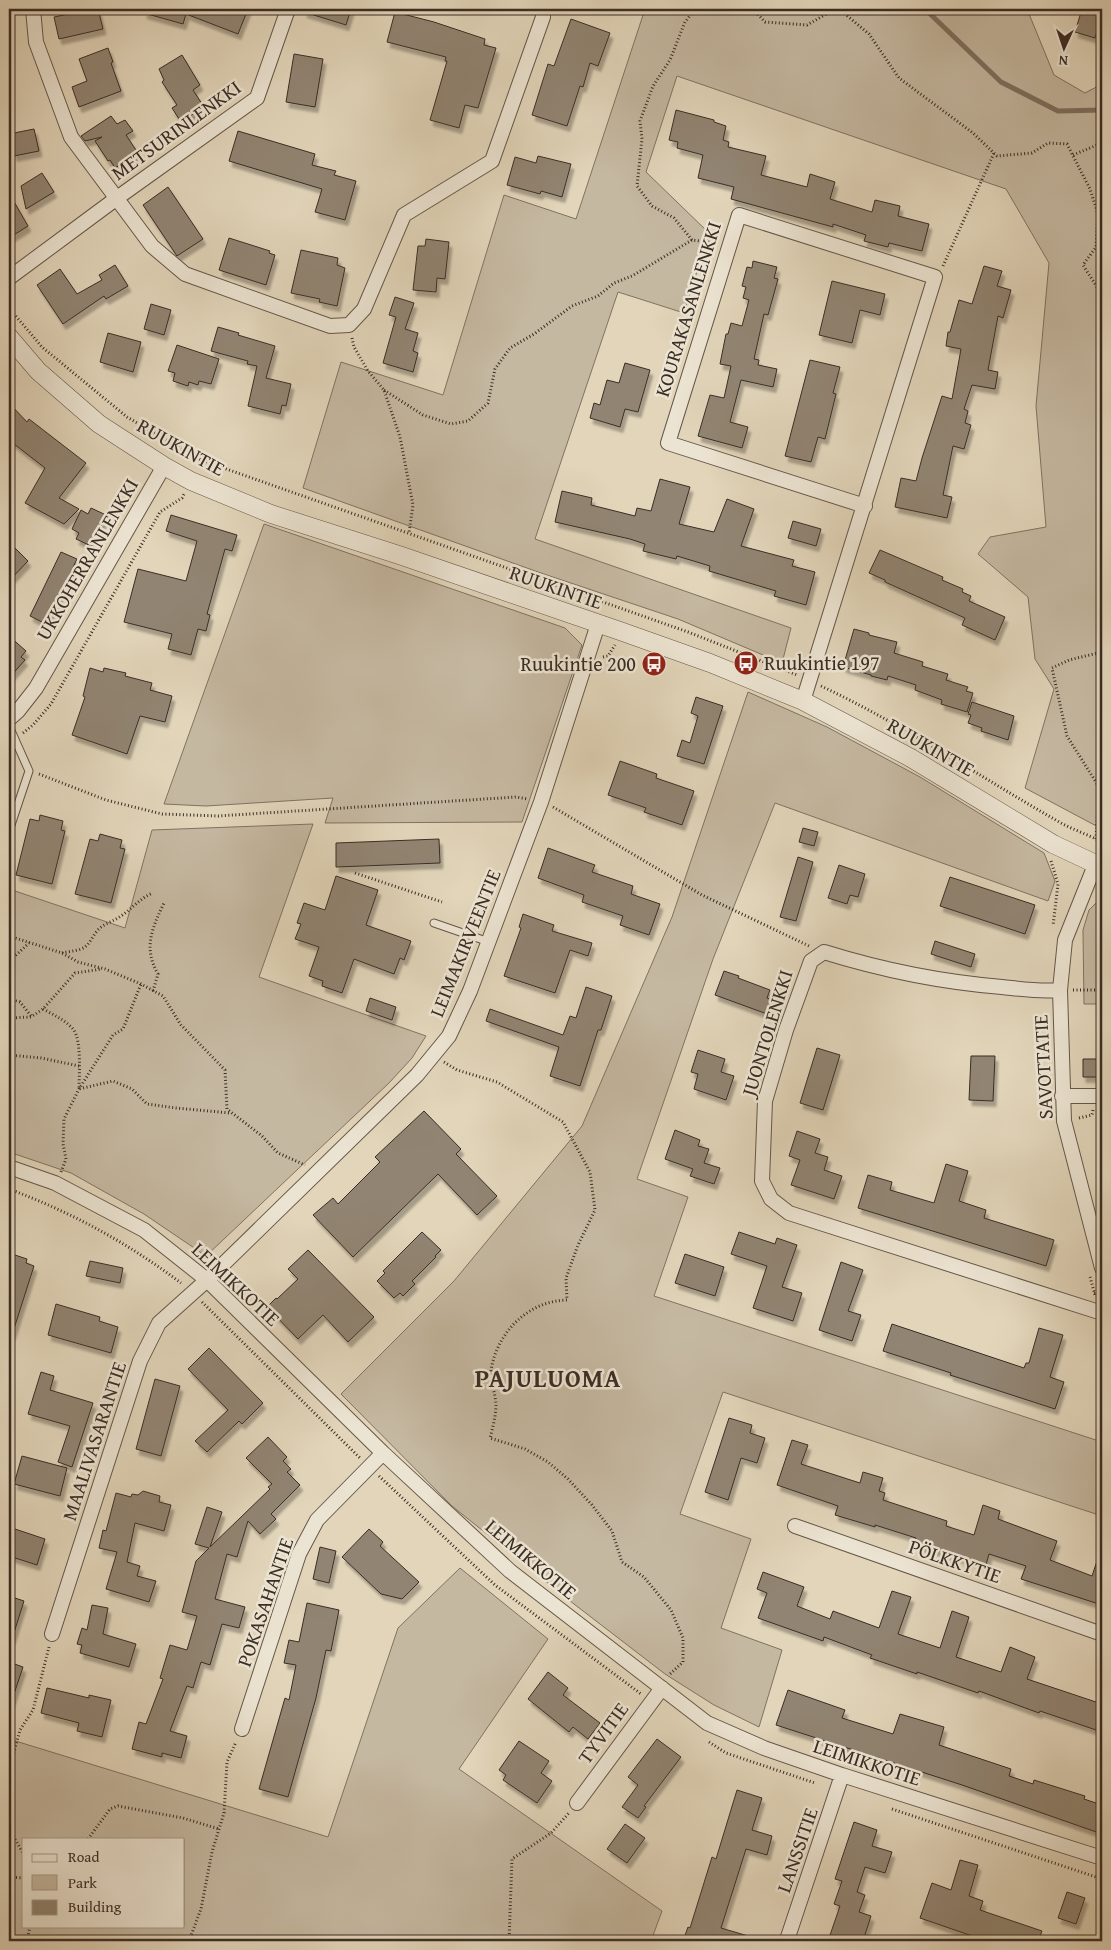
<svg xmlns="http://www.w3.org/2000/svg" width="1111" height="1950" viewBox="0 0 1111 1950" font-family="'Gentium Book Plus',serif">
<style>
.green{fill:#c5b8a1;stroke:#807263;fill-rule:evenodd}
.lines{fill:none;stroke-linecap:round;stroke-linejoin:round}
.stream{stroke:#7d7060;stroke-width:5}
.building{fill:#918472;stroke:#3a2d25;filter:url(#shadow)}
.service-casing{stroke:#64574a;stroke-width:9}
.minor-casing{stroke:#64574a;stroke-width:16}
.tertiary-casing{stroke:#64574a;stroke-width:19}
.path{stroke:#3a2d25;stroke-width:3;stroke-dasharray:1 2.5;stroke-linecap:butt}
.service{stroke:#ece4d2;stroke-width:7}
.minor{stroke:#ece4d2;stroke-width:14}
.tertiary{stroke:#ece4d2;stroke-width:18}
.labels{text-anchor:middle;stroke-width:5;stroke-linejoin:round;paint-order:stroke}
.street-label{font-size:20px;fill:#3a2d25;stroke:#ece4d2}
.poi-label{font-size:20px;fill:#3a2d25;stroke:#ece4d2;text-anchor:start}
.district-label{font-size:25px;font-weight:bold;letter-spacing:1px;fill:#3a2d25;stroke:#ece4d2}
</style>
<defs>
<filter id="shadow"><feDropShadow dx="3" dy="5.5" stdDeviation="1" flood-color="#0004"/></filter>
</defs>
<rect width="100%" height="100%" fill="#e2d5ba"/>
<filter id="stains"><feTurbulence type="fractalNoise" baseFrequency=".004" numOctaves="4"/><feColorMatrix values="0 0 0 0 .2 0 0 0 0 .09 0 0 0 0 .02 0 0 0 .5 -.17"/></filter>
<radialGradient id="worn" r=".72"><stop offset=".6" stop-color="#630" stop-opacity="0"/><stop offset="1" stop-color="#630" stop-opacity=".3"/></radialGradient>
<path class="green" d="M645,9H1027L1054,75L1085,93L1102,84V829L1025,788L1054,689L1035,659L1028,597L978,554L990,537L1046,527L1036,406L1049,263L1006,189L677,76L646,172L709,233L684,313L618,292L535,539L791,628L782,663L678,619L538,572L303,488L341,362L443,395L504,195L576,219Z
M264,524L565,628L582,645L522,822L325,823L333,798L206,806L164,804Z
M748,692L827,727L920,777L1044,853L1055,881L1048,901L775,803L713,959L637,1179L688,1197L654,1296L1102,1442V1516L723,1392L680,1514L751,1539L721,1628L782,1650L759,1727L714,1705L665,1674L574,1604L452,1506L341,1394L454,1281L582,1126L672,917Z
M313,824L259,977L426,1036L412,1058L389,1083L206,1256L144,1214L71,1173L9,1152V889L125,928L152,830Z
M1102,897V1004H1084L1083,930L1089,910Z
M460,1568L548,1639L459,1769L662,1911L651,1941H9V1739L328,1837L398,1628ZM24,1839H184V1926H24Z"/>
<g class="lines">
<path class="stream" d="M925,9L1001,82L1058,111L1102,110"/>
</g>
<path class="building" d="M72,9H98L103,29L59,39L54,17L73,13Z
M145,9H248L238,34L186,14L183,24L144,13Z
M305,9H351L346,25L304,12Z
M1082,9L1102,15L1095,38L1075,32Z
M395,12L434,22L485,39L484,45L496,48L478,108L465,105L459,128L430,120L447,61H445L446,57L387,42Z
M571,19L610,33L598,66L590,63L583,87L580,86L567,126L532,115L548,64L554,66Z
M108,48L113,62L111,63L121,91L79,107L72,87L87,81L79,59Z
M294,54L323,59L315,107L286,102Z
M182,55L200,85L193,90L204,107L181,122L172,108L177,105L162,82L164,80L159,69Z
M676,110L714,120V122L726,126L723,140L729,142L728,147L766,156L761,175L807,187L810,174L835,182L830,199L872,212L875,200L900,206L898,216L929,224L922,251L889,243L888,247L864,241L866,235L833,224V227L731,199L734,187L698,178L703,155L677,148L678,142L669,140Z
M111,116L117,124L125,120L133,131L126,135L138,153L115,168L110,160L108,161L95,141L102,137L85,141L81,136Z
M34,129L39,151L14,156L9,134Z
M238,131L315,154L312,165L336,171L334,175L356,181L345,220L315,212L322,189L229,161Z
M538,156L571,164L562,197L541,191L540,194L507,185L515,157L536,163Z
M42,173L54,192L26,209L21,186Z
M168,187L203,239L177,256L143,205Z
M9,193L28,226L9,238Z
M229,238L270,251L269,253L275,255L266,285L219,270Z
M426,239L449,242L445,279L437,278L436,292L413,290L418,246H425Z
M301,250L338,258L337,265L345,268L337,306L319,302L320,299L291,293Z
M753,261L777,267L774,278L778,279L768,315L764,314L754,359L759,360L758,365L777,369L773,387L741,380L730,422L748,427L742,448L698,436L710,395L724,398L731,366L720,364L726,334H728L731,323L742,326L749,300L743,298L746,287L742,286L747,267L752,268Z
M115,265L128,286L106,299L104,296L63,324L37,285L60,269L77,294L102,280L99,275Z
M984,266L1002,271L997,286L1011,290L1003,318L998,316L988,370L998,372L995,389L972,385L964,409L968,411L965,423L971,425L964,449L953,446L943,495L952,497L947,518L895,507L901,478L916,481L922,458L942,396L952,399L961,349L946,346L948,332H950L959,300L972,304Z
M832,281L885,294L880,315L860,310L852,343L819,335Z
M395,297L414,303L405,329L418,333L413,351L418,353L413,372L383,363L396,317L389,315Z
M151,304L171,310L164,335L144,329Z
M218,327L239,333L238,335L275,346L266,378L291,384L286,406L282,405L280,414L248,406L257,366L247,364L248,361L211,351Z
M108,333L141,342L133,372L100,362Z
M177,345L219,359L211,384L199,381L198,385L189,382L188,386L173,381L175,373L168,371Z
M810,360L840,367L833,393L836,394L825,439L818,437L811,462L785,456Z
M625,363L650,370L638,412L625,409L620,427L590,418L594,403L600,405L607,380L619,383Z
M9,403L27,422L29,419L86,463L59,498L79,509L64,524L25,503L45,468L9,440Z
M660,479L690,487L679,524L714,532L727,499L754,509L741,546L794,560L792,566L815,572L806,605L774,596L776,591L709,571L710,566L677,556L676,559L643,551L645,544L630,539L555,522L562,491L592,498L591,505L635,516L637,508L651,511Z
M91,508L106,515L91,546L76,539L79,533L72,529L81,510L88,514Z
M171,515L237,535L232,551L225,549L207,614L210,615L206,631L198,629L191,655L168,649L172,634L124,622L138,569L186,581L197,541L166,531Z
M793,521L821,529L816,546L788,538Z
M9,542L28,561L9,581Z
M880,550L943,577L942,580L963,589L962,592L971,596L969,601L1005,617L995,640L962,625L965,618L885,582V580L869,573Z
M61,552L77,559L46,624L30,616Z
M854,629L869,633V635L897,642L894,653L923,662L922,666L948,674L946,680L968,687L966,691L973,693L967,712L941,704L942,700L915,690L916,685L888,676L887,680L871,676V675L843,667Z
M9,636L26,651L21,657L25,660L9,678Z
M90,668L103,672L104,668L126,673L125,676L152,683L150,690L172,696L165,722L140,716L127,754L72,735L85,697L83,696Z
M696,697L723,706L704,764L677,756L682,740L690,743L698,716L691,713Z
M972,702L1014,716L1008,740L981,731L982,728L968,723L971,715L968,714Z
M620,761L657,774L656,778L694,791L682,825L644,812L646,808L608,795Z
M40,815L63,821L61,830L65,831L52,884L16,875L30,819L39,821Z
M803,828L818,832L814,846L799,842Z
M100,834L122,840L120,848L125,849L111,903L75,894L90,839L98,841Z
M439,839L440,863L336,867V843Z
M548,848L595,865L592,872L633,886L631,894L660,904L649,935L620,925L623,916L582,902L584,895L538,878Z
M798,857L813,862L796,921L780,917Z
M839,865L865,874L858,897L850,895L847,904L828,898Z
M336,876L378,890L366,925L411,941L404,960L400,958L394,974L354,959L342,993L322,986L323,981L309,976L319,947L295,939L301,924L297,923L304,903L325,910Z
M950,877L1035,905L1025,934L940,906Z
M523,914L554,925L552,931L592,943L588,956L570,950L555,993L504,976L521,928L519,927Z
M935,941L975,954L971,967L931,954Z
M724,971L739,976L738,978L770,990L767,998L772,1000L767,1014L715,995Z
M586,987L612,996L601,1030H598L580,1086L550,1076L559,1047L486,1021L490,1009L563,1035L570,1016L576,1018Z
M370,998L396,1007L392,1020L366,1011Z
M817,1048L840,1055L823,1110L800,1103Z
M698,1050L725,1059L721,1072L734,1076L726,1100L694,1089L698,1074L691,1072Z
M971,1056H995L993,1101L969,1100Z
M1083,1059H1102V1077H1083Z
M424,1111L461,1149L456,1154L497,1196L477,1215L438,1174L353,1257L313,1215L333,1198L338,1204L380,1162L375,1157Z
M675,1130L700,1140L698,1146L709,1149L704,1163L720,1168L714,1184L690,1176L693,1169L665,1159Z
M797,1131L820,1139L815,1153L828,1157L824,1170L842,1176L834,1199L791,1185L800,1160L789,1156Z
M946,1164L968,1171L959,1201L986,1210L984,1218L1054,1240L1046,1266L858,1208L868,1175L892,1182L890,1190L934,1203Z
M422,1232L441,1250L435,1256L436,1257L412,1281L415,1284L403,1296L400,1293L394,1298L377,1281L385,1273L383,1271Z
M739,1232L775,1244L777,1238L797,1245L782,1287L802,1293L793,1321L753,1308L767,1266L731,1254Z
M308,1250L374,1317L348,1342L323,1315L298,1339L267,1307L276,1298L277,1299L298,1279L288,1269Z
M9,1253L27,1259L26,1263L34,1266L12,1335L9,1334Z
M685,1254L724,1267L715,1296L675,1283Z
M90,1261L123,1268L120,1283L86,1276Z
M841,1262L863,1270L848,1311L861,1315L852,1341L819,1330Z
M56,1304L100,1317L99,1321L118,1327L111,1353L48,1335Z
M892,1324L1024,1368L1026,1363H1029L1039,1328L1063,1335L1050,1377L1064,1382L1055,1409L950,1375L951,1373L883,1351Z
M209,1348L263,1403L242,1424L239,1421L207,1452L195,1441L228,1410L188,1369Z
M41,1372L54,1376L50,1390L93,1403L72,1467L58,1462L70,1426L28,1414Z
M155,1379L180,1386L161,1456L136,1449Z
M729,1418L752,1425L750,1433L765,1438L757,1463L741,1458L728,1500L705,1492Z
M268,1437L287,1457L283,1461L291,1469L287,1472L300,1485L271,1514L276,1519L260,1534L248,1521L237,1557L227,1554L215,1599L245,1607L239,1628L222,1624L210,1665L201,1662L193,1688L187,1686L170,1731L187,1736L181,1758L162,1753V1757L132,1749L139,1722L146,1724L163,1679L160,1678L170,1645L187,1650L197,1616L182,1612L196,1561L209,1548L195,1544L207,1507L222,1512L210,1547L270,1489L268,1487L272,1484L246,1458Z
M792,1440L808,1445L801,1464L860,1483L863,1472L883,1478L879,1491L885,1493L883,1500L947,1521L946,1526L974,1535L983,1505L1000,1511L998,1519L1057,1541L1050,1560L1092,1576L1100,1552H1102V1605L1021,1579L1026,1566L989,1554L986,1565L914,1544L916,1538L875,1525V1527L835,1515L838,1506L777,1485Z
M22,1456L67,1468L60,1496L14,1484Z
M143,1491L160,1496L159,1502L171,1505L164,1531L135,1523L127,1562L140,1566L137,1576L156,1581L149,1602L106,1589L117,1552L99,1548L103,1530L106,1531L116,1493L131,1497L132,1494L138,1495Z
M9,1527L45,1539L37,1565L9,1556Z
M369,1529L383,1542L380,1546L419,1582L402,1599L381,1594L342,1557Z
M320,1547L336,1551L329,1583L313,1579Z
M763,1572L804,1587L797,1606L830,1619L833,1611L879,1628L892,1591L911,1597L898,1634L940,1648L952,1611L969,1617L956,1657L1001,1672L1010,1647L1035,1657L1027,1679L1102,1704V1721L1099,1731L1040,1711L1039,1713L979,1691L978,1693L917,1672V1674L870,1658L872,1655L824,1637L823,1641L758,1618L767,1593L757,1589Z
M9,1596L24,1601L12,1639H9Z
M307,1603L339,1610L331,1651L326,1650L316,1698L288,1797L259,1789L285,1698L289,1700L296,1665L284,1663L289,1640L299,1642Z
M92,1605L108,1608L103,1634L136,1644L129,1667L80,1653L82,1645L77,1644L82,1628L87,1630Z
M9,1662L23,1667L11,1703H9Z
M548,1672L568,1688L563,1695L600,1723L588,1739L573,1727L569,1732L528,1699Z
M47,1688L89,1698V1695L111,1700L102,1737L77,1731L79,1723L41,1713Z
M788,1690L845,1710L842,1718L893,1734L900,1714L944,1727L939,1745L1011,1769L1009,1776L1033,1784L1034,1780L1085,1796L1084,1799L1102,1805V1834L962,1785L776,1725Z
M657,1739L681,1757L644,1806L646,1807L638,1818L622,1807L638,1785L628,1777Z
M519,1741L549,1761L541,1773L552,1781L537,1803L503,1780L506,1775L499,1770Z
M737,1790L762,1798L752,1830L772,1836L767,1855L746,1849L721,1928L755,1938V1941H683L688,1927L690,1928L712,1857L716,1859Z
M854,1822L877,1830L872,1846L892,1852L885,1873L865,1867L857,1892L865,1895L859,1912L871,1916L863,1941H828L840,1906L834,1904L842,1881L835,1879Z
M625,1824L645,1838L627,1863L607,1849Z
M960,1860L978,1865L969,1896L983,1901L980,1910L1042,1931L1038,1941H981V1939L920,1918L932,1883L951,1890Z
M1067,1892L1085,1898L1076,1924L1058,1918Z"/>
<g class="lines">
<defs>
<path id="service" d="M9,726L29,771L9,831
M434,923L489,942"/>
<path id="minor" d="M33,9L36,42L71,137L152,246L185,274L330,326L349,325L364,309L404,215L492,161L543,17V9
M9,278L117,198L257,98L288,9
M803,701L935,277L739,215L668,443L865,506
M9,719L18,711L36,688L164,466
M1095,865L1065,940L1060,990L1064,1121L1102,1268
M1060,990C1040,992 1021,989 1002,987C941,982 882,970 824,952L811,961L786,1030L765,1101L762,1181L771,1199L789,1213L1099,1312L1102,1311
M1062,1096H1102
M9,1167L55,1183L144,1230L207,1280L383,1453L510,1571L707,1723L764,1748L842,1775L1102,1858
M795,1526L1102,1634
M52,1634L140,1361L159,1323L207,1280L417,1075L449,1036L470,991L541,802L598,624
M242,1729L299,1554L317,1520L383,1453
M577,1803L662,1688
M788,1937L842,1775"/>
<path id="tertiary" d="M9,337L38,371L99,424L164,466L191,481L271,514L402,556L620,631L710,663L803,701L911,758L1053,844L1102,867"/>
</defs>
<use href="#service" class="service-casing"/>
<use href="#minor" class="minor-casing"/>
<use href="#tertiary" class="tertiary-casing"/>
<path class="path" d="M753,9L765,22L807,25L835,9
M839,9L869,34L899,78L973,133L997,156L1032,153L1048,143L1067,144L1090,189L1098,214L1096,247L1083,265L1102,295
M1073,155L1102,143
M692,240L674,218L652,206L637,186L642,139L640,121L653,86L670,60L685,22L695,9
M943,266L994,153
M9,308L42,347L127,417L201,460L688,632L797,675
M352,338L354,347L368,371L384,390L400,437L413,505L409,533
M384,390L423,415L451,424L468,421L488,403L495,369L510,348L534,334L572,306L598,296L614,283L632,276L692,240L716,243
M603,657L608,656L615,645
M821,686C906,726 980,777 1061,823C1074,830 1089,835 1102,842
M23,733L33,725L51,704L160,512L182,498L184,494
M39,774L106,800L162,814L218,816L516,797L528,799
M553,807L702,895L809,946
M1096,839L1099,787L1067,736L1052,668L1069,660L1102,652
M1051,861L1058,884L1053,926
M355,873L442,902
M9,936L62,953L78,962L105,969L141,984L163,996L181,1025L225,1070L227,1109L262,1136L278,1153L305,1165
M62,953C70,951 79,951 85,947C91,942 94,933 100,928C106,923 114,921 121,916C132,909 140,898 153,893
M9,956H15L29,943
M1073,990H1102
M153,991L158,974C143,948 152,928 164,903
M9,999L20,1002L31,1016
M43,1009C54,1015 65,1020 73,1029C82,1040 79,1075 79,1089L113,1081L132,1089L147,1104L176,1108L230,1113
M9,1018L31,1017L43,1009L75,973L102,969
M9,1035L13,1043L12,1055
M9,1055L41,1058L79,1066
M444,1062L457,1070L497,1082L563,1122L590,1172L595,1210L578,1245L566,1278L567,1300C529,1301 500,1330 492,1365C489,1376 495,1392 496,1404C496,1415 493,1427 490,1438L525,1449L548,1462L568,1479L592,1505L612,1531L622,1562L644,1577L671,1610L683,1638V1662L669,1675
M1079,1118L1092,1115L1093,1110
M61,1172L66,1159L63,1144L64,1119L79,1089L113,1035L123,1029L141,984
M9,1189C73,1213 126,1242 181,1283
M1090,1277L1095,1295
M1094,1293L1102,1290
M202,1302L360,1458
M379,1476L495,1585L641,1694
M709,1742L726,1753L815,1783
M9,1770L20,1730L33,1710L49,1647
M9,1809L10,1830L24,1855
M892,1809L1102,1879
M88,1839L110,1809L118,1806L183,1818L219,1829
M9,1877L24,1878
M27,1941L30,1926
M189,1941L201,1909L212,1852L224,1813L227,1762L236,1742
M509,1941L512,1859L551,1833L569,1813"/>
<use href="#service" class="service"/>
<use href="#minor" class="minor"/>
<use href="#tertiary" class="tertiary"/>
</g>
<defs>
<symbol id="bus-disc" viewBox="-11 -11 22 22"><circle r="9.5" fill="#8f2418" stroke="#ece4d2"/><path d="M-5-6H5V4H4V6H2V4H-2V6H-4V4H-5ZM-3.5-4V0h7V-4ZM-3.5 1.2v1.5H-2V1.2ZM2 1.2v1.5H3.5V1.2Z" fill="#fff"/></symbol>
</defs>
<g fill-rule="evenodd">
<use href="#bus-disc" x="732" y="649" width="28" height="28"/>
<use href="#bus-disc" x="640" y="650" width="28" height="28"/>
</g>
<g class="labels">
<g class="street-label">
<text transform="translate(176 130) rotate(-36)" y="7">METSURINLENKKI</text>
<text transform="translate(688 309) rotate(-73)" y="7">KOURAKASANLENKKI</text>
<text transform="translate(181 447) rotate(29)" y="7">RUUKINTIE</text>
<text transform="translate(87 559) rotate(-60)" y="7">UKKOHERRANLENKKI</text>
<text transform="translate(556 587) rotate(19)" y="7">RUUKINTIE</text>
<text transform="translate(931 747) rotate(30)" y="7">RUUKINTIE</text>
<text transform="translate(465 943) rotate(-68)" y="7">LEIMAKIRVEENTIE</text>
<text transform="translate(767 1033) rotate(-73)" y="7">JUONTOLENKKI</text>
<text transform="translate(1043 1067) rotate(-93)" y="7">SAVOTTATIE</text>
<text transform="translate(236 1284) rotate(43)" y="7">LEIMIKKOTIE</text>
<text transform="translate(94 1441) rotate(-72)" y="7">MAALIVASARANTIE</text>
<text transform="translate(531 1559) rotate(40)" y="7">LEIMIKKOTIE</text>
<text transform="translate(955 1561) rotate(19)" y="7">PÖLKKYTIE</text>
<text transform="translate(265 1602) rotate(-71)" y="7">POKASAHANTIE</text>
<text transform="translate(603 1733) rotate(-54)" y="7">TYVITIE</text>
<text transform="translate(867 1762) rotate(18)" y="7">LEIMIKKOTIE</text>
<text transform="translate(797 1850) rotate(-71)" y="7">LANSSITIE</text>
</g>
<g class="poi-label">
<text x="764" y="670">Ruukintie 197</text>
<text x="636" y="671" text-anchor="end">Ruukintie 200</text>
</g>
<g class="district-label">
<text x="548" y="1387">PAJULUOMA</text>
</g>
</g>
<rect width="1111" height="1950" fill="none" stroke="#e2d5ba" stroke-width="30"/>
<rect x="10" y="10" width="1091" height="1930" fill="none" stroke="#3a2d25" stroke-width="2.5"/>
<rect x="15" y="15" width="1081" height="1920" fill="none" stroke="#3a2d25"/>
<rect x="22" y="1838" width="162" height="90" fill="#ece4d2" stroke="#a59b8d"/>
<rect x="32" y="1854" width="25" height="8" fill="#ece4d2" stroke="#a59b8d"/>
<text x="68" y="1862" font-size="15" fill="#3a2d25">Road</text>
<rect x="32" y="1875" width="25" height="15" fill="#c5b8a1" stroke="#a59b8d"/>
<text x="68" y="1888" font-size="15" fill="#3a2d25">Park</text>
<rect x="32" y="1900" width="25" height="15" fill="#918472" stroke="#a59b8d"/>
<text x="68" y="1912" font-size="15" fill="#3a2d25">Building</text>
<g transform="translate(1064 48) rotate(183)" stroke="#ece4d2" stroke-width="4" paint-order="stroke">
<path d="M0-4L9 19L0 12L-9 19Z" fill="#3a2d25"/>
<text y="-8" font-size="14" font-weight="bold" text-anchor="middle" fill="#3a2d25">N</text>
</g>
<rect width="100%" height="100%" filter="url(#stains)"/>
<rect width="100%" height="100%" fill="url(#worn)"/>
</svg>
